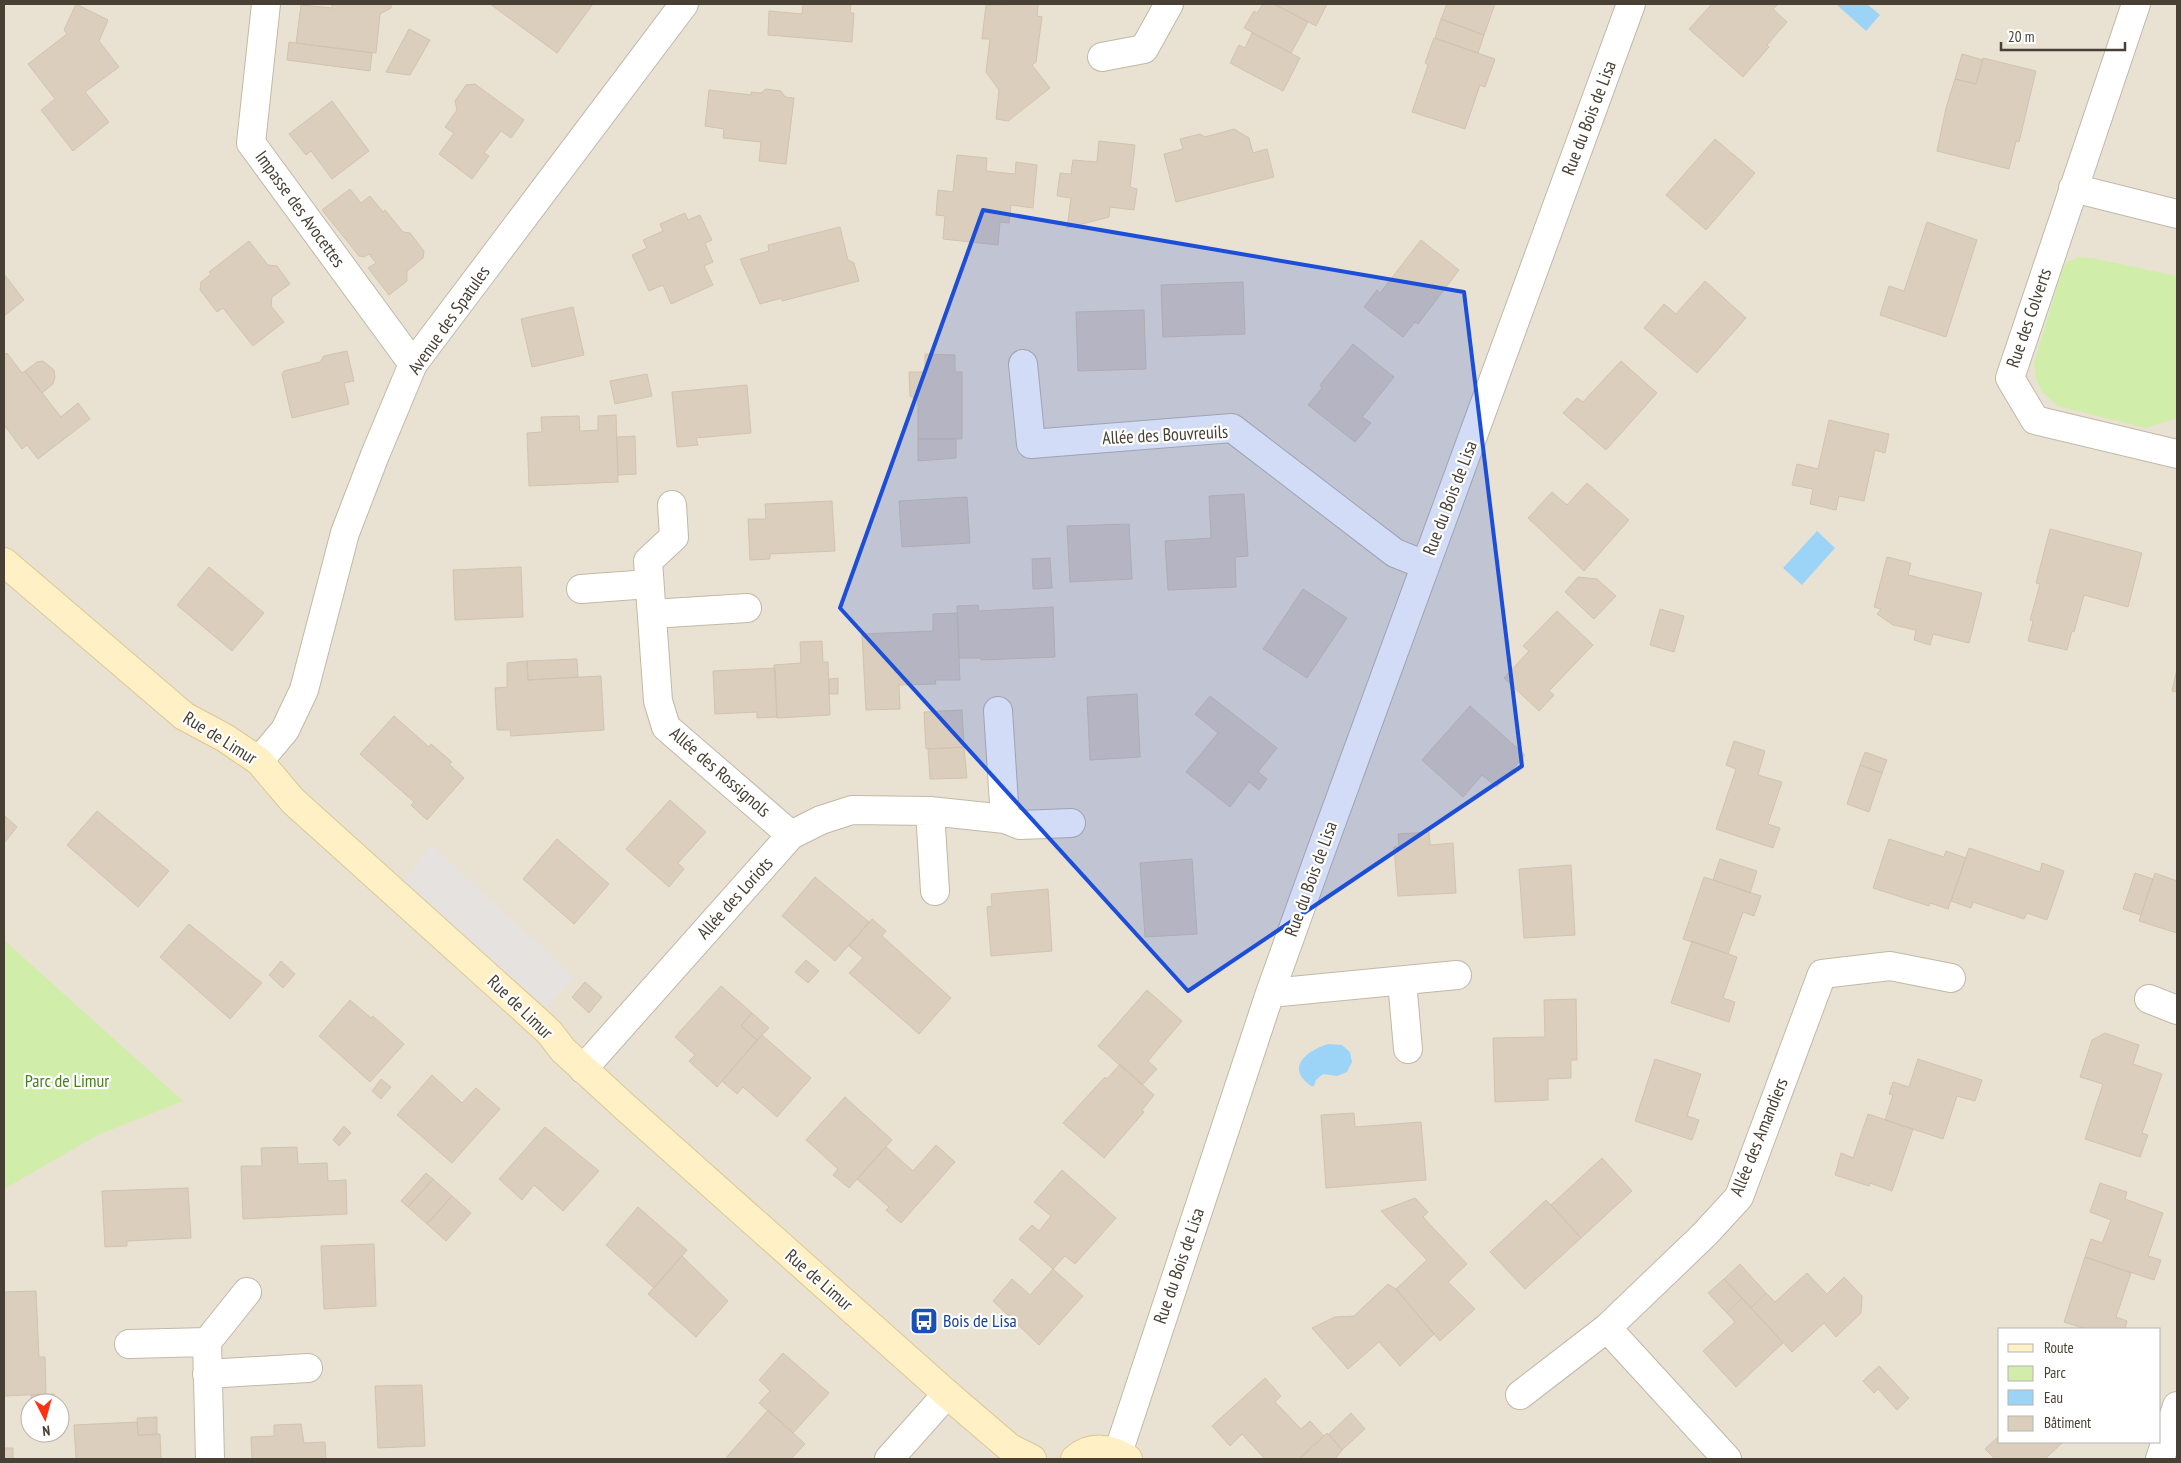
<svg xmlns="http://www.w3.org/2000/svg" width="2181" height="1463" viewBox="0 0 2181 1463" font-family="'PT Sans Narrow',sans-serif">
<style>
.residential{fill:#e9e2d3;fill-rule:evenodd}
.green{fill:#d1edaa}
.parking{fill:#e5e2df}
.water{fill:#9cd4f8}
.building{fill:#dbcebd;stroke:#d3c3ad}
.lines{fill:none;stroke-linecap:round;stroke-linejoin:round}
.street-casing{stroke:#c1b8a7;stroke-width:30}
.secondary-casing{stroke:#ddc793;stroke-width:30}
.street{stroke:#fff;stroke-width:28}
.secondary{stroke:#fff0c6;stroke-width:28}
.marked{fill:#1d4ed8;fill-opacity:0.2;stroke:#1d4ed8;stroke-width:4;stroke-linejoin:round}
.labels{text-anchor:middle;stroke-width:4.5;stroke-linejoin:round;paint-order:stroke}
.street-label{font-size:18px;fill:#484034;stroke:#fff}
.park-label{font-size:18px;fill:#488021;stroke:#fff}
.transit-label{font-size:18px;fill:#164399;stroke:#fff;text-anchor:start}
</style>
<rect width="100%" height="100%" fill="#f5f0e6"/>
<path class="residential" d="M4,4H2177V1459H4ZM2000,1329H2160V1442H2000ZM30,1403H60V1433H30Z"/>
<path class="green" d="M2078,257L2092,258L2177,276V418L2146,428L2058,406L2043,393L2036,379L2034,363L2061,274L2066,263Z
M4,940L183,1101L98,1135L4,1189Z"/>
<path class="parking" d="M431,845L574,977L536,1020L395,893Z"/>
<path class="water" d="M1836,4H1867L1880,15L1866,31Z
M1817,531L1835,548L1802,585L1783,568Z
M1328,1044L1342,1045L1350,1052L1352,1062L1347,1072L1337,1076L1323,1074L1316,1080L1314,1086H1311C1285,1068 1306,1051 1328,1044Z"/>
<path class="building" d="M76,4L108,20L99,41L119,67L85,92L109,122L73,151L41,110L55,99L28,64L67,34L64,30Z
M332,4H391V8L380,14L376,53L296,43L301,5L332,8Z
M490,4H593L557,53Z
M803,4H851L850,13H854L852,42L768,35L769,11L802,14Z
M1038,4L1037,16L1042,17L1036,62L1032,65L1050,88L1008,121L996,119L999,90L986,72L990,39H982L986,5Z
M1263,4H1274L1308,22L1291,53L1244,28L1254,11L1257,13Z
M1274,4H1327L1316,26Z
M1447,4H1495L1484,35L1441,19Z
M1712,4H1778L1773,9L1787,22L1767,45L1769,47L1743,77L1689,29Z
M1441,19L1484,35L1478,53L1435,38Z
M409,29L430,40L410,75L386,72Z
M1252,33L1300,58L1283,91L1230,63L1239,45L1245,48Z
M1434,38L1495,59L1485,87L1480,85L1465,129L1412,112L1428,65L1425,63Z
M289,42L372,53L370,71L287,60Z
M1962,54L1983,60L1976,84L1955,79Z
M1983,58L2036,71L2019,142L2016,141L2009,169L1937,151L1946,108L1955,79L1976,84Z
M475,84L524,120L511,138L501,131L484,153L489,156L472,179L439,154L454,133L445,127L457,110L455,101L466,85Z
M766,89L781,91L785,97L794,98L786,164L759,161L761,142L723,138L724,129L705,126L709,90L751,95V92L761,93Z
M332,101L369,151L332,179L311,151L306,155L289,134Z
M1234,129L1249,138L1253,153L1267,149L1274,177L1176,202L1164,154L1183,149L1180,139L1200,134L1205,137Z
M1715,139L1755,173L1706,230L1666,195Z
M1099,141L1135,145L1130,187L1137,189L1134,210L1110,207L1109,217L1067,228L1071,198L1057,196L1060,173L1071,174L1073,160L1097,162Z
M957,155L987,158L986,171L1015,174L1016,162L1037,165L1033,208L1011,205L1009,223L1000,222L998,245L943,239L945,216L936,215L938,190L953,192Z
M350,189L361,203L370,196L383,212L385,210L403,232L410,233L424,251L423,258L407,271V281L389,295L368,268L376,263L369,254L364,257L359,256L322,210Z
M685,213L688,220L700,215L712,240L705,243L713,262L704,266L713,285L671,304L663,285L649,291L632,255L647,248L643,240L663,231L660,224Z
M1927,222L1977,240L1946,337L1880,315L1889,286L1904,291Z
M840,227L848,260L854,263L859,281L782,301V298L760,304L740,259L769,251L768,245Z
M1421,240L1459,270L1418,324L1415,322L1403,337L1364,307L1377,290L1380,293Z
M249,241L268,265L277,266L290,284L272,297L271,306L284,322L253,346L223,308L217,312L200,290L201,282L211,274L209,272Z
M4,274L24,300L4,316Z
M1705,281L1746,318L1697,373L1644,328L1664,304L1676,314Z
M1243,282L1245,334L1163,337L1161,285Z
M573,307L584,355L532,367L521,319Z
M1144,310L1146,369L1078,371L1076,312Z
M1353,344L1394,377L1362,417L1371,423L1355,442L1308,405L1322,388L1320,385Z
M347,351L354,381L344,383L349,404L292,418L282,374L284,371L320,362L324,356Z
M7,353L22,373L25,371L61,417L78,403L90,419L38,459L27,445L22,449L4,425V355Z
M925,354L955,355V372H962V439H918V401L910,396L909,372H925Z
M43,361L54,370L55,377L53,384L42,393L25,371L37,362Z
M1621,361L1657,393L1606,450L1563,413L1577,398L1583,402Z
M647,374L652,396L615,404L610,381Z
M747,385L751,433L696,438L698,445L677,447L672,392Z
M616,415L618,482L529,486L527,433L542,432L541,417L579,416L580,431L598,430V416Z
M1829,420L1889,434L1885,453L1875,450L1864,501L1839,496L1836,510L1810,504L1813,489L1792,485L1797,464L1818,469Z
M635,436L636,474L618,475L617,437Z
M918,439H956V458L918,461Z
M1587,483L1629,520L1584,571L1528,518L1552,492L1567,505Z
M1244,494L1248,556L1235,557L1236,587L1168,590L1165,541L1211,538L1209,496Z
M967,497L970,543L902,547L899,501Z
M832,501L835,551L770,554V559L750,560L748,519H766L765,504Z
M1129,524L1132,579L1070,582L1067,526Z
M2050,529L2142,553L2128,607L2084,595L2074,632L2072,631L2067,650L2028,641L2033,621L2030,620L2040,584L2036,583Z
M1887,557L1911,563L1908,575L1982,593L1969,643L1933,634L1930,645L1914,640L1916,630L1893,625L1877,614L1881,609L1874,607Z
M1050,558L1052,588L1033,589L1032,559Z
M209,567L264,613L232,651L177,605Z
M521,567L523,617L455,620L453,570Z
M1578,577L1597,579L1616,596L1594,619L1565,592Z
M1303,589L1347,618L1307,678L1263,649Z
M978,605L979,611L1053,607L1055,657L981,660V658H959L957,606Z
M1660,609L1684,616L1674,652L1650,645Z
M1557,611L1593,645L1549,691L1554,695L1539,711L1504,678L1529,651L1523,646Z
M957,613L960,680H935L936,684L899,685L900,709L866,710L862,634L933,631V614Z
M822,641L823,662H828L830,715L777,718L774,665L801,663L800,642Z
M577,659L578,677L528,680L527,661Z
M527,661L528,680L601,676L604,730L511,736L510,730H497L495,688L507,687V663Z
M775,668L777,717L757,718V712L715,714L713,671Z
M2177,669V692L2172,691Z
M838,678V694H829V679Z
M1137,694L1140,757L1090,760L1087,697Z
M1210,696L1277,748L1258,772L1267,779L1259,790L1249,782L1230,807L1186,772L1218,733L1195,714Z
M1470,706L1525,755L1497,787L1482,775L1463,797L1422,760Z
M962,710L964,747L926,749L924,712Z
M394,716L429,747L431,744L452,762L449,764L464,778L427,820L411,805L414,802L360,754Z
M1734,741L1765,751L1758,775L1782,782L1768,824L1780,828L1773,848L1716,829L1736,769L1726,765Z
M964,747L967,778L930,779L928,749Z
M1865,752L1887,760L1882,773L1860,765Z
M1860,765L1882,773L1869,812L1847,804Z
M670,800L706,832L678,863L684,869L669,887L626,849Z
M97,811L169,871L138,907L67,845Z
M4,815L17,827L4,843Z
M1429,832L1430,845L1453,843L1456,893L1398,896L1394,847H1399L1398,834Z
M557,839L609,884L574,924L523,879Z
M1889,839L1944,857L1946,851L1966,858L1948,909L1930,903L1929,906L1873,888Z
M1969,848L2040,872L2042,863L2064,871L2047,920L2027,913L2024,919L1973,902L1971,908L1951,901Z
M1192,859L1197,934L1145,937L1140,863Z
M1720,859L1757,871L1750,893L1713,880Z
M1571,865L1575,935L1524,938L1519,869Z
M2135,873L2153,879L2141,915L2123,909Z
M2155,873L2177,881V933L2139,921Z
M815,877L869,922L835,961L782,916Z
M1704,877L1761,896L1754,916L1743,912L1728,954L1683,939Z
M1048,889L1052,951L991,956L987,907L992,906L991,894Z
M872,919L886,931L882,936L951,998L919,1034L849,973L863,958L849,946Z
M189,924L262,983L230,1019L160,957Z
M1692,941L1737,957L1723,998L1735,1002L1729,1022L1671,1003Z
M806,960L819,971L808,983L795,972Z
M281,961L295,974L283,988L269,975Z
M585,982L602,997L589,1013L572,997Z
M721,986L752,1013L741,1026L757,1040L717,1087L689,1061L695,1055L675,1037Z
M1147,990L1182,1021L1148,1061L1157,1069L1142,1085L1098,1046Z
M1576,999L1577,1060H1571V1078L1548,1079V1100L1495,1102L1493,1038L1545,1037L1544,1000Z
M350,1000L371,1018L373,1016L404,1044L370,1082L319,1036Z
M752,1013L769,1028L757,1040L741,1026Z
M2105,1033L2139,1045L2133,1064L2162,1074L2142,1133L2148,1135L2140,1157L2085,1139L2103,1084L2080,1077L2092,1040Z
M762,1035L811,1078L777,1117L743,1087L737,1094L722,1081Z
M1655,1059L1701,1074L1687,1116L1699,1120L1692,1140L1635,1121Z
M1918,1059L1982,1080L1975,1101L1957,1096L1943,1139L1885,1120L1893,1095L1889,1094L1893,1082L1909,1087Z
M1120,1064L1154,1095L1142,1110L1144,1112L1104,1158L1063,1123L1105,1077L1107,1079Z
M432,1075L462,1103L476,1088L500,1109L452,1163L397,1115Z
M381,1079L391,1087L381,1099L372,1091Z
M845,1097L892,1140L849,1188L833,1175L838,1169L806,1140Z
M1354,1113L1355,1127L1421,1122L1426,1180L1326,1188L1321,1115Z
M1868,1114L1913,1129L1892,1191L1870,1183L1869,1186L1835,1175L1841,1153L1853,1158Z
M344,1126L351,1133L339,1146L333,1140Z
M545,1127L599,1171L563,1211L534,1185L522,1200L499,1179Z
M936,1145L955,1162L901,1223L886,1210L889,1207L857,1179L886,1147L913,1171Z
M297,1147L298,1164L327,1163L328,1181L346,1180L347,1214L243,1219L241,1166H262L261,1148Z
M1602,1158L1632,1191L1581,1238L1551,1205Z
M1062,1170L1116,1218L1075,1264L1065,1256L1053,1269L1019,1239L1032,1225L1039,1231L1051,1216L1034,1202Z
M426,1173L433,1179L408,1207L401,1201Z
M433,1179L452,1196L427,1224L408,1207Z
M2100,1183L2127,1192L2125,1199L2163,1213L2148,1256L2161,1260L2154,1280L2085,1257L2091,1239L2102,1243L2111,1220L2090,1212Z
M188,1188L191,1238L127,1241V1246L105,1247L102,1191Z
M452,1196L471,1213L446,1241L427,1224Z
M1415,1198L1428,1212L1423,1217L1467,1264L1448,1282L1475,1309L1440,1341L1396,1289L1427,1260L1381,1211Z
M1546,1200L1581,1238L1525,1289L1490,1252Z
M638,1207L687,1250L654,1288L606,1245Z
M374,1244L376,1306L324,1309L321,1246Z
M682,1256L728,1301L696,1337L648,1294Z
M2085,1257L2131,1273L2116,1317L2127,1321L2125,1329H2086L2064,1322Z
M1740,1264L1766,1293L1751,1308L1724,1279Z
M1053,1269L1083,1296L1039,1345L993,1301L1012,1279L1030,1295Z
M1807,1273L1827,1294L1844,1277L1862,1296L1861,1313L1836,1337L1824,1323L1792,1352L1751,1308L1766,1293L1775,1302Z
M1724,1279L1742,1298L1727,1313L1708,1293Z
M1388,1284L1396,1289L1434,1334L1400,1366L1379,1342L1348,1369L1312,1328L1335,1317L1354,1316Z
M36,1291L39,1357H45L46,1394L4,1396V1292Z
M1742,1298L1783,1343L1736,1387L1703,1351L1735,1322L1727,1313Z
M783,1353L829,1393L793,1433L759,1403L770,1391L759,1380Z
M1879,1366L1909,1398L1897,1410L1878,1389L1874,1393L1863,1381Z
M1265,1378L1281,1396L1275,1402L1301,1429L1310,1421L1324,1436L1299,1459H1265L1242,1434L1230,1446L1212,1426Z
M422,1385L425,1446L378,1448L375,1386Z
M54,1394V1403H32L31,1395Z
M768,1410L805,1444L791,1459H725Z
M1351,1413L1365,1429L1342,1450L1329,1434Z
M157,1417V1435H138L137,1418Z
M137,1422L138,1435L160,1434L161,1459H76L74,1425Z
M301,1424L304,1443L325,1442L326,1459H252L251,1437L274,1436V1425Z
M1327,1433L1342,1450L1335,1459H1299Z
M2000,1435V1442H2063L2045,1459H1995L1985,1449Z
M4,1448H13V1459H4Z"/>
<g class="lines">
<defs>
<path id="street" d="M266,4L251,143L413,364
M2136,4L2010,378L2035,420L2177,454
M1102,57L1144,49L1169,4
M2073,188L2177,214
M1023,364L1031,444L1232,428L1395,553L1425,565
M672,505L674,537L648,561L658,701L666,727L791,835
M581,589L649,584
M652,614L747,608
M998,711L1005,819
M259,761L285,730L304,690L345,533L375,455L413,364L684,4
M930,811L935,891
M1402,981L1408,1049
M1270,993L1457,975
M2149,999L2177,1010
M583,1069L791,835L821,820L852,810L930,811L1005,819L1020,825L1071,823
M129,1344L207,1342
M207,1374L308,1368
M1520,1395L1607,1328
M1118,1453L1270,993L1321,851L1631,4
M210,1459L207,1342L247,1292
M889,1459L947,1394
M1727,1459L1607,1328L1705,1234L1739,1197L1822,974L1890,966L1951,978
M2160,1459L2177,1406"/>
<path id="secondary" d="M4,562L184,716L225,738L259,761L293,801L536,1020L550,1033L563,1050L625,1107L947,1394L1010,1448L1032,1459
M1075,1459C1091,1445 1111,1448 1128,1459"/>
</defs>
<use href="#street" class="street-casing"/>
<use href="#secondary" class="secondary-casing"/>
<use href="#street" class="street"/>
<use href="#secondary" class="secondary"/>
</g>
<path class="marked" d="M983,210L1464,292L1522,766L1188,991L840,608Z"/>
<defs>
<symbol id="bus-square" viewBox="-11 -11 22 22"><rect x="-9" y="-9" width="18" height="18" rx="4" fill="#1a4fb4" stroke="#fff"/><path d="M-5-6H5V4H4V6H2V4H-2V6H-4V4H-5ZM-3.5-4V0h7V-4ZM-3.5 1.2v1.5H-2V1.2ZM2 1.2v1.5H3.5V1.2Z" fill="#fff"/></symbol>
</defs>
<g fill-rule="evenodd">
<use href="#bus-square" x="908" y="1305" width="32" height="32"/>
</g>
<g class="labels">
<g class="street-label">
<text transform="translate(1589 118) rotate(-69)" y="6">Rue du Bois de Lisa</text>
<text transform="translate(300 209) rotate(54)" y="6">Impasse des Avocettes</text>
<text transform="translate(2029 318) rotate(-71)" y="6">Rue des Colverts</text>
<text transform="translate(449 320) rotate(-55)" y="6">Avenue des Spatules</text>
<text transform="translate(1165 435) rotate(-3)" y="6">Allée des Bouvreuils</text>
<text transform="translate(1450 498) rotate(-69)" y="6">Rue du Bois de Lisa</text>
<text transform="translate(220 738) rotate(32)" y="6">Rue de Limur</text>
<text transform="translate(720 772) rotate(41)" y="6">Allée des Rossignols</text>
<text transform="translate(1311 879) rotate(-70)" y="6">Rue du Bois de Lisa</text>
<text transform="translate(735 898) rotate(-48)" y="6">Allée des Loriots</text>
<text transform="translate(520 1007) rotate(44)" y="6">Rue de Limur</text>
<text transform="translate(1759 1137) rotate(-68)" y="6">Allée des Amandiers</text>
<text transform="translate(1179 1266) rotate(-71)" y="6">Rue du Bois de Lisa</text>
<text transform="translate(819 1280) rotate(41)" y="6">Rue de Limur</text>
</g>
<g class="park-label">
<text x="67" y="1087">Parc de Limur</text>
</g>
<g class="transit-label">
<text x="943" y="1327">Bois de Lisa</text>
</g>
</g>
<rect width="2181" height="1463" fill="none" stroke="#484034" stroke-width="10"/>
<rect x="1998" y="1328" width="162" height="115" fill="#ffffff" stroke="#b6b3ae"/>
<rect x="2008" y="1344" width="25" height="8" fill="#fff0c6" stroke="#b6b3ae"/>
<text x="2044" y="1353" font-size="15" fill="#484034">Route</text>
<rect x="2008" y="1366" width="25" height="15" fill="#d1edaa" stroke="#b6b3ae"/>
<text x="2044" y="1378" font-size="15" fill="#484034">Parc</text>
<rect x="2008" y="1390" width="25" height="15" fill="#9cd4f8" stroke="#b6b3ae"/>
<text x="2044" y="1403" font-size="15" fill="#484034">Eau</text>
<rect x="2008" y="1416" width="25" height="15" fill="#dbcebd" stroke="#b6b3ae"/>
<text x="2044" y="1428" font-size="15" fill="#484034">Bâtiment</text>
<g transform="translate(45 1418) rotate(174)"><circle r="24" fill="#ffffff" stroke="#b6b3ae"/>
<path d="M0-4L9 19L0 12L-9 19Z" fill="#ff3113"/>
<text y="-8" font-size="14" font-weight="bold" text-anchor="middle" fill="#484034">N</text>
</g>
<path d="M2001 42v8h124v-8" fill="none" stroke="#484034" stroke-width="2.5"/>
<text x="2008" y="42" font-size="15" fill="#484034" stroke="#ffffff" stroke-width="4" paint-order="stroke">20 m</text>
</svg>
